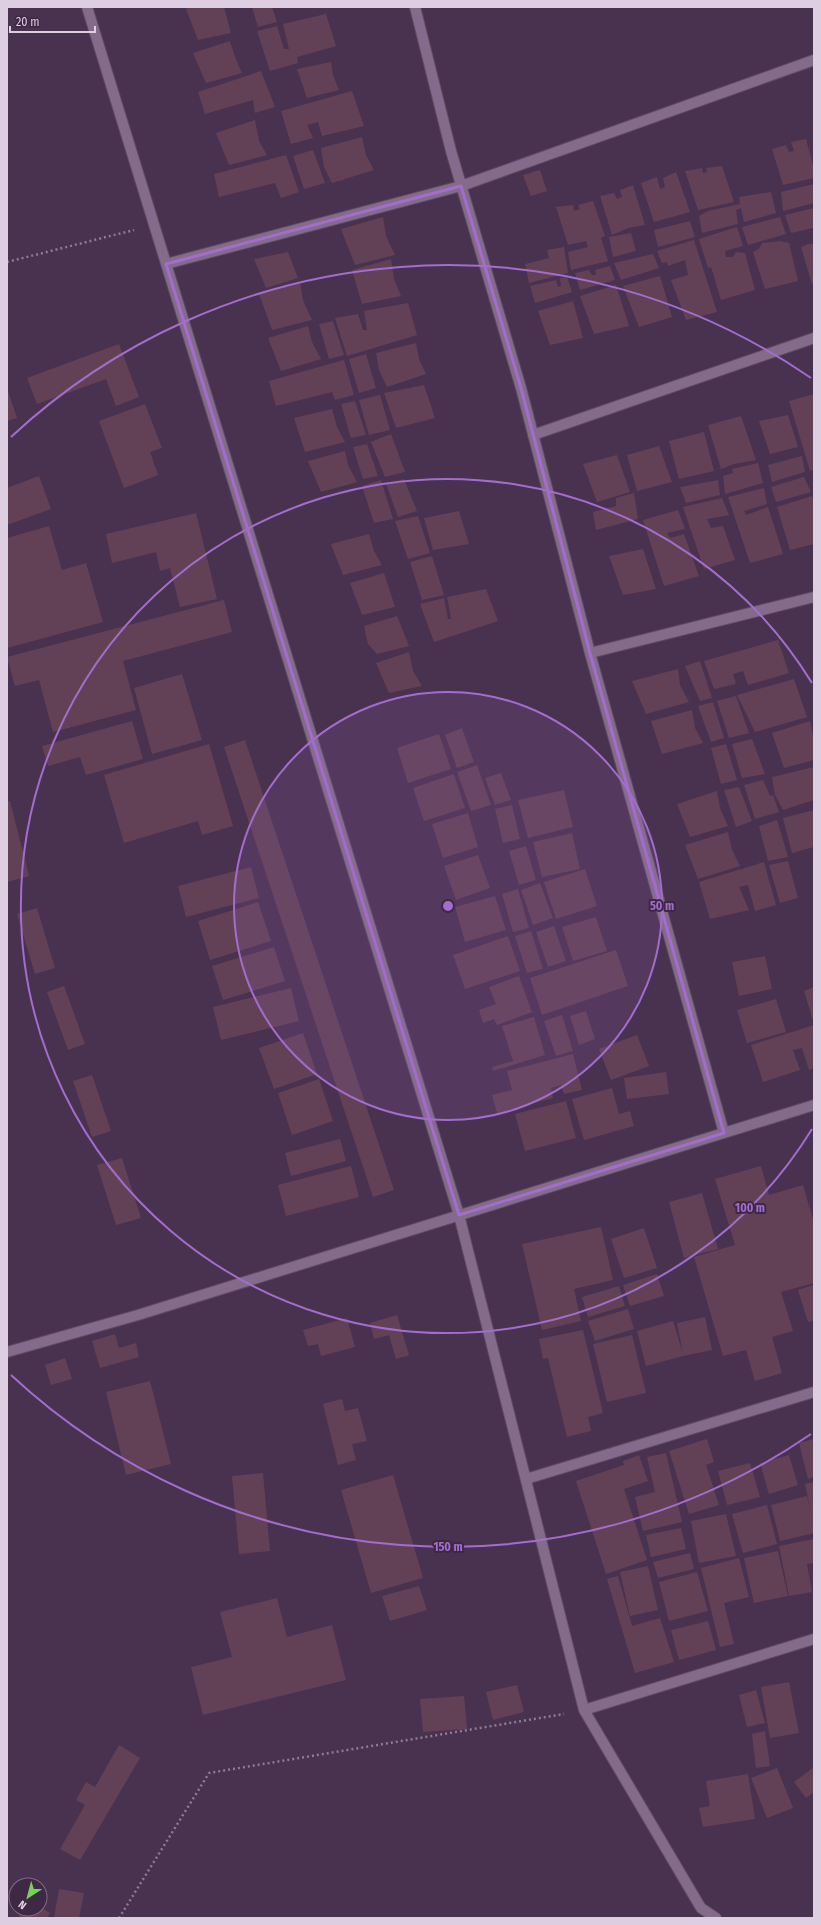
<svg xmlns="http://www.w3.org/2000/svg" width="821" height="1925" viewBox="0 0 821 1925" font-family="'Fira Sans Condensed',sans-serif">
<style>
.building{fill:#624157}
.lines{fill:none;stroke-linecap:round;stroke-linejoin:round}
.minor-casing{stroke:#604d64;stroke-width:12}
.path{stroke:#8e7b93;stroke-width:2.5;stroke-dasharray:2 3;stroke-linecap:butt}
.minor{stroke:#856b8b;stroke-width:10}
.marked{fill:none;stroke:#a26dcd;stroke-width:3;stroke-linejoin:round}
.ring{fill:none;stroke:#a26dcd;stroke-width:2}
.centre{fill:#a26dcd;stroke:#3e2844;stroke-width:2}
.ring-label{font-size:12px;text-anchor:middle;font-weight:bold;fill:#a26dcd;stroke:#3e2844;stroke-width:4;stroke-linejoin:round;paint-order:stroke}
</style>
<rect width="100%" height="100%" fill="#49324f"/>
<path class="building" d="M192,7H224L231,33L198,40L186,9Z
M252,7H272L277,22L258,27Z
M326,14L336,46L297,57L298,63L270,71L257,31L277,26L284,49H289L283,24Z
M230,41L235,57L242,73L206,83L193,53Z
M331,62L333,75L339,90L307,98L297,69Z
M261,71L275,107L255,113L253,100L205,114L198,92Z
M352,91L364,126L322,136L318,122L307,125L313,138L291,144L281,111Z
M255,120L259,141L267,155L229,165L216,133Z
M362,137L366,155L374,170L332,183L324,167L321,148Z
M806,139L814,169V178L783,185L772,149L786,145L789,152L794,151L791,142Z
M313,150L325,183L304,189L293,156Z
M286,155L299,192L281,198L275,183L219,197L214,174Z
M722,166L734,202L698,210L685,171L702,168L703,173L707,172L706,168Z
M540,170L547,191L531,196L523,175Z
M676,172L690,212L654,222L641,183L657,177L660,189L665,187L663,178Z
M814,184V203L783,211L781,192Z
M633,185L645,225L628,228L612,235L600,196L614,193L617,199L622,197L620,190Z
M771,192L776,213L744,222L741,208L736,210L738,224L702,233L699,216L708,211L740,204L739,197Z
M593,201L605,236L601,238L608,261L571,270L568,252L588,247L586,241L568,245L556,207L573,205L574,211L580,209L578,205Z
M814,208V231L813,228L791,233L785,215Z
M383,217L386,236L395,255L355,265L341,229Z
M780,217L786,234L748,245L742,227Z
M690,221L695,237L658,247L654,230Z
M737,227L743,246L725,251L726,257H733L736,252L745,253L755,290L721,300L711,267L708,268L699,239Z
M631,233L636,251L613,257L609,237Z
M694,240L717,312L686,320L671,280L688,275L685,260L668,266L667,262L662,263L657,251Z
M780,241L789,243L798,281L765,289L753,252L759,249L762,243Z
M808,244H814V284H812L801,247Z
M564,247L568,273L529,283L525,264L549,258L547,250Z
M288,252L298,278L266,288L254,259Z
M653,254L659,268L621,280L614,263Z
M391,259L394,279L401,296L362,304L352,270Z
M610,266L615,280L580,290L575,273L589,270L592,275H596L595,270Z
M660,276L672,317L639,327L623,286Z
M567,277L572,292L535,303L530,286L556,280L558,287L561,286L560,278Z
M300,283L303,300L312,320L272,330L259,294Z
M616,285L629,326L594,334L580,296Z
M573,301L583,338L550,345L538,311Z
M408,303L417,335L347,356L335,318L358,314L363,330H367L364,311Z
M333,321L344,355L329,359L319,324Z
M308,326L312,342L321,359L281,371L268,338Z
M416,343L419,359L426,374L387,387L379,370L376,353Z
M119,344L139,397L116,406L106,379L37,404L27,378Z
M366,354L376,388L359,393L349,359Z
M344,360L354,395L335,400L332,392L276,406L269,381Z
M424,385L435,418L396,428L384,393Z
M7,388L17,418L7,421Z
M814,394V470L810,471L789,401Z
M380,395L390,430L369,435L359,400Z
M355,401L366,435L351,438L341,404Z
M145,404L162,448L150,452L158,475L124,488L99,421Z
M332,409L337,427L345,442L305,452L294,418Z
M788,415L798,447L770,454L759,421Z
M741,416L756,460L734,464L721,469L708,425Z
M704,432L714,471L679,479L669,441Z
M391,434L405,472L385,477L371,442Z
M367,444L378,476L363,479L353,447Z
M659,446L672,482L637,491L627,455Z
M345,451L348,465L357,482L321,492L308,461Z
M617,455L630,492L597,502L583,464Z
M802,456L805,472L772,482L768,465Z
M758,463L763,483L725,494L723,476L733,473L732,469Z
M39,476L51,509L7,525V488Z
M804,477L811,492L776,502L771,487Z
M404,479L417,511L398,517L386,484Z
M381,480L393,519L374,523L362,486Z
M718,480L720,495L686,503L680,487Z
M764,488L767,504L744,511L746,515L768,507L783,554L750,563L728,497Z
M634,493L638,519L596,530L593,512L616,506V498Z
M812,496L814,503V544L790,550L777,507Z
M722,498L729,515L707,519L711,528L723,526L735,560L704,569L683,507Z
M678,510L685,529L667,533L670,538L684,534L699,576L664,586L643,520Z
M459,511L469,544L433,550L424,518Z
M196,513L217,599L180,607L170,568L160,571L156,552L112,563L106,534Z
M418,516L430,553L408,559L395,521Z
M49,526L62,570L86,563L103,622L7,648V538Z
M369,534L374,551L382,565L343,575L331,544Z
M643,549L656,589L623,595L609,556Z
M432,556L444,595L422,600L410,562Z
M384,573L395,607L362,615L350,583Z
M486,589L498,621L434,642L420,604L444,598L448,619H451L447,597Z
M224,600L232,632L123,661L136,710L53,732L39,680L15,686L7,657Z
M397,616L409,646L377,654L368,644L364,626Z
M778,640L789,673L748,685L743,671L733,674L736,684L714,689L704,661Z
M409,652L413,671L422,686L389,693L376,663Z
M700,661L712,698L700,701L685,666Z
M678,669L680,685L689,702L646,714L632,681Z
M182,674L202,740L152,754L134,688Z
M794,679L807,717L755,732L737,695Z
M736,696L749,733L729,738L717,701Z
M713,702L724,738L711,742L698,706Z
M692,710L695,728L703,743L662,754L651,721Z
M132,721L143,759L86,775L80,757L48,766L42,746Z
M810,721L814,741V760L784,768L772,733Z
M462,728L474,762L457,768L445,735Z
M439,734L451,769L408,783L397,748Z
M752,739L765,774L742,778L732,744Z
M245,740L394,1190L373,1197L224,747Z
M209,744L233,826L202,835L198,821L124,843L104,775Z
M726,744L737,780L721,784L711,748Z
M477,765L491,805L471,811L457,772Z
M814,767V800L783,810L775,795L772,777Z
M501,773L511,800L495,805L485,778Z
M454,774L465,808L424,821L413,788Z
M763,780L770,796L773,795L779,812L755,819L744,785Z
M739,787L752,821L736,827L724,790Z
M564,790L573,827L528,838L518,800Z
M717,791L720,808L728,826L690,837L677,804Z
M7,801H10L29,876L7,882Z
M512,805L520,839L503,843L495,809Z
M814,810V847L792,853L783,818Z
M468,813L478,847L443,858L432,824Z
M777,820L788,857L768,861L759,826Z
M728,832L732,850L740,866L698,879L685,845Z
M572,833L580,869L542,877L533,842Z
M526,846L536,880L519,885L509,851Z
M478,855L490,888L456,900L444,866Z
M788,861L798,898L780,903L769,865Z
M764,862L776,905L755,911L748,885L739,887L749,910L710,919L699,882Z
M251,867L259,898L186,917L178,886Z
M585,869L597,906L556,919L544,882Z
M540,883L553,918L533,925L521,890Z
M518,889L529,928L513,932L502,894Z
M495,896L506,930L465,942L455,907Z
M258,902L271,941L210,960L198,921Z
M37,908L55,968L35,974L17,914Z
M596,917L607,951L573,961L562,927Z
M554,926L566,961L548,967L536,932Z
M531,931L543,969L527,973L515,936Z
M508,936L520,971L465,989L453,955Z
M274,947L285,981L223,1000L212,966Z
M616,950L628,986L542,1015L530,978Z
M765,956L772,989L739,996L732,962Z
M519,976L532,1012L497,1025L494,1019L483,1023L479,1010L496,1004L489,987Z
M64,986L85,1044L68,1050L47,992Z
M814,987V1024L804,991Z
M291,988L299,1021L221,1040L213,1007Z
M776,999L786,1032L747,1043L737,1010Z
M586,1011L595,1039L579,1045L570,1016Z
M562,1015L573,1051L556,1056L544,1021Z
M534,1017L545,1055L493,1071L492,1067L513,1061L502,1026Z
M814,1025V1068L809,1070L802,1048L793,1050L800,1070L763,1082L751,1045Z
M303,1033L317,1074L274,1089L259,1048Z
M637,1035L649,1066L611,1080L599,1049Z
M573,1054L582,1090L564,1094L561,1085L551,1088L553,1098L497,1113L492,1095L512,1090L507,1071Z
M666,1072L669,1094L627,1099L624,1078Z
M92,1075L111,1131L92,1137L73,1081Z
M319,1079L333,1121L292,1135L278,1093Z
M612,1088L619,1114L630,1111L634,1126L584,1140L572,1099Z
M566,1101L576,1138L525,1151L515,1114Z
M340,1139L346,1161L291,1176L285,1153Z
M122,1158L141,1218L116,1225L97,1165Z
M351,1166L359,1197L286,1216L278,1185Z
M761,1166L769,1195L803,1185L814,1223V1283L781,1292L793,1331L772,1337L782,1373L755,1381L746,1350L723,1356L694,1257L735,1245L715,1179Z
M702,1193L718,1249L684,1258L669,1202Z
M601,1227L613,1280L574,1289L581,1321L542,1330L522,1244Z
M644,1228L657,1268L624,1278L611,1239Z
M657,1274L664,1296L630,1306L623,1285Z
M814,1285V1321L808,1322L798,1290Z
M619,1286L625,1306L588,1317L582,1297Z
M628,1309L634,1329L595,1341L588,1321Z
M397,1315L409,1355L396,1359L389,1335L374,1339L370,1323Z
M705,1317L712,1350L683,1356L646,1366L637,1331L673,1321L683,1354L677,1323Z
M347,1318L355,1347L321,1356L318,1344L308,1346L303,1330Z
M583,1330L603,1413L588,1417L591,1431L567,1437L548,1358L543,1359L539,1339Z
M115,1334L119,1348L136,1343L139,1357L100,1368L92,1341Z
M632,1335L646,1393L607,1402L593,1344Z
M65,1358L72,1379L51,1385L45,1365Z
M150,1381L171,1464L126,1475L106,1392Z
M342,1399L345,1411L358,1408L367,1441L352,1444L356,1460L338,1465L323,1404Z
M707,1439L714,1462L706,1465L719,1505L689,1514L669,1451Z
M814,1439V1477L808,1479L799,1443Z
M666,1453L682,1522L643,1531L635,1497L655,1492L647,1457Z
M639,1455L648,1481L624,1489L647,1560L606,1574L576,1481L624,1465L623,1461Z
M789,1455L798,1485L769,1494L760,1463Z
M750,1463L760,1497L727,1505L718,1471Z
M263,1473L270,1551L239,1554L232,1476Z
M393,1475L423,1578L371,1593L341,1490Z
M814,1482V1533L780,1541L771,1505L807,1496L811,1512L805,1484Z
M767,1505L777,1544L743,1553L732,1514Z
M726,1514L736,1556L699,1563L691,1521Z
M681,1528L686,1549L651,1557L646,1535Z
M814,1539V1563L807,1564L812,1592L789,1596L779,1546Z
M778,1551L788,1596L754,1603L744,1558Z
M690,1553L694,1569L658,1578L653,1562Z
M739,1558L749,1597L724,1603L734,1644L720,1647L701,1568Z
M648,1566L658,1610L630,1616L620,1572Z
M697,1572L708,1611L669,1621L659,1582Z
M618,1576L632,1626L660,1618L674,1662L635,1673L607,1579Z
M419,1586L427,1610L390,1621L382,1596Z
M277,1598L287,1637L332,1625L346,1680L203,1715L191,1667L232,1657L220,1612Z
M708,1621L716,1650L679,1660L671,1630Z
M789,1682L799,1733L770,1738L761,1687Z
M517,1685L524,1712L493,1720L486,1692Z
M756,1690L765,1723L747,1727L739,1695Z
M464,1696L467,1729L423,1732L420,1699Z
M765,1731L770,1766L756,1768L752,1734Z
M119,1745L140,1758L80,1860L60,1849L85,1805L76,1800L86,1782L95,1787Z
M814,1767V1792L806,1798L794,1782Z
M777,1768L793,1808L767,1818L751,1778Z
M748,1774L755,1819L703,1827L699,1808L710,1806L706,1781Z
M59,1889L84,1893L79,1918H54Z
M40,1907L50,1913L47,1918H18L23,1909H40Z"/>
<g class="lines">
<defs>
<path id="minor" d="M87,7L459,1215L584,1710L701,1908L716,1918
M415,7L451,151L521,388L590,653L724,1133
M166,264L461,186L814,60
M533,435L814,338
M590,653L814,597
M7,1352L138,1315L814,1105
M526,1479L814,1392
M584,1710L814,1639"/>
</defs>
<use href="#minor" class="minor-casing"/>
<path class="path" d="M7,262L134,230
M119,1918L209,1773L564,1714"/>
<use href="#minor" class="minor"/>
</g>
<path class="marked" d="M461,186L521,388L590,653L724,1133L459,1215L166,264Z"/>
<circle cx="448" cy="906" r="214" fill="#a26dcd" fill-opacity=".12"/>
<g class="ring">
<circle cx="448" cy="906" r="214"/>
<path d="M812 1129A427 427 0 1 1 812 683"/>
<path d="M811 1434A641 641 0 0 1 11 1375M11 437A641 641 0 0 1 811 378"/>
</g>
<circle cx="448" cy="906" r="6" class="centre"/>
<g class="ring-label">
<text x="662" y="910">50 m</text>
<text x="750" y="1212">100 m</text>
<text x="448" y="1551">150 m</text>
</g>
<rect width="821" height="1925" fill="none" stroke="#ddcfe1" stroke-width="16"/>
<g transform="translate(28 1897) rotate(216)"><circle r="19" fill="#3e2844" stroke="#7e6b83"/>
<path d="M0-3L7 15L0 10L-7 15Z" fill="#73d25c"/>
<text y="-6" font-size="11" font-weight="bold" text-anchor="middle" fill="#ddcfe1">N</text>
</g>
<path d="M10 26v6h85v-6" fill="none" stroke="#ddcfe1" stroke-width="2"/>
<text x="16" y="26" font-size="12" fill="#ddcfe1" stroke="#3e2844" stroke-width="3" paint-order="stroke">20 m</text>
</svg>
